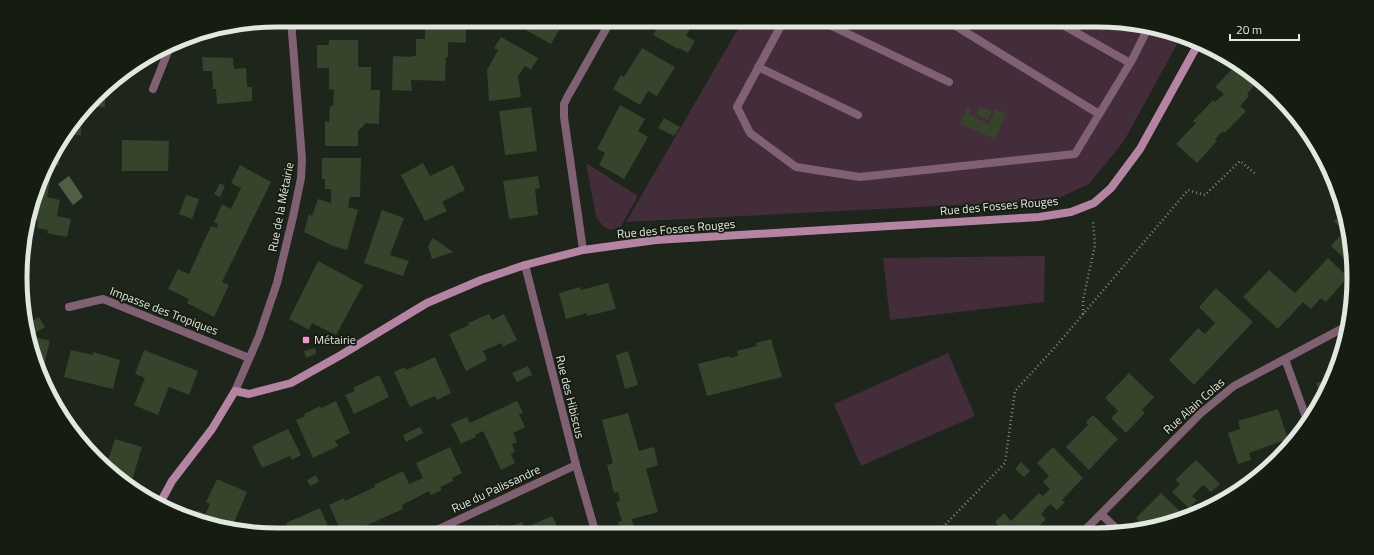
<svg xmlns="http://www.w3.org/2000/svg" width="1374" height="555" viewBox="0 0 1374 555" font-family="'Titillium Web',sans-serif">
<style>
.green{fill:#432d3b}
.water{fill:#506045}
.building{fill:#35442b}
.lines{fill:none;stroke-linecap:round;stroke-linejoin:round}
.path{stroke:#82887f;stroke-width:2.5;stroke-dasharray:1 3;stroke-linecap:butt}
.lane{stroke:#806173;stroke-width:8}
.street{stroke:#806173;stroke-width:8}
.secondary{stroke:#b584a2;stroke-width:8}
.poi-dot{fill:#f690d0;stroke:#151c10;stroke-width:1.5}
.labels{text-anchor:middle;stroke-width:3.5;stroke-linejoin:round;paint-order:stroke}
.street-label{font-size:12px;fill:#e2e7df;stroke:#151c10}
.poi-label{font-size:12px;fill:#e2e7df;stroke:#151c10;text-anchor:start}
.rim{fill:none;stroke:#e2e7df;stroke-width:5}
</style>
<rect width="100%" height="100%" fill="#1e251a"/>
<path class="green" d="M743,20H1096L1179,34L1182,35L1124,141L1089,184L1059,198L1018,202L626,222Z
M586,163L638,196L621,226L611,230L604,227L596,217Z
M1045,256L1044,302L890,320L883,258Z
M948,353L975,416L861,466L834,404Z"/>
<path class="water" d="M69,176L83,197L73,205L58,184Z"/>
<path class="building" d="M446,20H466V43L448,42V57H446L445,81L411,80L412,91L392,90L393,56L412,57L411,56H416V39H425V28L446,29Z
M521,20H565L551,44L526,30L527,29L518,24Z
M662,20H695L686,36L695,41L688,53L679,48L678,49L653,35Z
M240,26V31H218L217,30Z
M501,37L538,58L531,70L525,66L518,76L521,97L489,101L487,70L498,50L494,48Z
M329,40H358V67H371V90H380L379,124L366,123L358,131V146H325V121L329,122L330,106H333L334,90L329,89V68H317V45H329Z
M642,48L675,67L657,96L648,91L640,105L613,89L621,75L624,77Z
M202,57L233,58L234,69L246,68L247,87H252V101L217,104L216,89H213L212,71H203Z
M1235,66L1256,84L1247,94L1249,96L1240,106L1246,111L1225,133L1223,131L1215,139L1217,141L1197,163L1176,144L1196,123L1193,121L1213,100L1215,102L1224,94L1215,87Z
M102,91V96L105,95V107H89Z
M620,105L645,119L638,131L648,137L624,179L599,165L605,153L597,149Z
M979,106L992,111L988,120L976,114Z
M531,107L537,151L505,155L499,111Z
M967,108L971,109L969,115L989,124L995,109L1006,114L995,139L960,124Z
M81,117V135H73L70,131Z
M664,118L680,127L674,136L658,128Z
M122,140L169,141L168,171H122Z
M59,143V166L52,164L51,171L47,170L54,149Z
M322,158H361L360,197H350L348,207L358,210L347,250L333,246L304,232L309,214L312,216L318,199L331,203V189H325V179H322Z
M423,163L430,176L453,165L465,190L442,202L447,211L425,221L401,175Z
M240,165L271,182L222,282L229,285L214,317L187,303L189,299L168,289L178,269L189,274L211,226L217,228L218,224L214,222L222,204L231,209L241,188L231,183Z
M46,174L51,175L47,197L60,200L57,216L71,219L67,237L47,233L48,230L37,228L38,221L31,219Z
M538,176L540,188L535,189L538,215L509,219L503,181Z
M220,183L225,186L220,197L214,194Z
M186,195L199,199L192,219L179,214Z
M382,210L404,218L390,255L409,261L403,276L364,263Z
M1341,214L1353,260V267L1331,246L1344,231L1334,221Z
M433,238L453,252L432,259L428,246Z
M1328,258L1348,277L1326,302L1321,298L1311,309L1303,302L1278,329L1243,297L1269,270L1295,293Z
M318,261L363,285L336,335L312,323L309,330L289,319Z
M608,283L616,309L587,316V313L566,319L559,293L580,287L581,290Z
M1216,288L1253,322L1194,385L1169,360L1198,328L1205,334L1215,323L1199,307Z
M489,314L492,320L504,314L517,340L503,347L502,343L483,351L487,360L466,371L449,334L469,325L468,323Z
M39,317L45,327L31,336L50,341L44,365L40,364L25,328V325Z
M771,339L782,377L707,396L698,364L729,356L730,358L738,356L737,351L757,346L756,343Z
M315,348L316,354L306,358L304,351Z
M71,350L93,355V352L120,360L113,389L64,377Z
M144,350L198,371L189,395L169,387L158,415L134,405L145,378L135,374Z
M628,351L638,385L625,389L616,355Z
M435,357L451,393L437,400L435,396L410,407L394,372L405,367L406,370Z
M528,366L532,375L517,382L512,373Z
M1129,373L1154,397L1142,410L1145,413L1126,433L1111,418L1118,411L1105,398Z
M379,375L389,397L354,414L345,395L355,391L353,388Z
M1329,379L1330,381L1322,398L1316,383Z
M336,401L350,433L335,441L338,446L313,458L296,420L305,416L304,414L320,406L321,408Z
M517,401L523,413L519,414L525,427L513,433L517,442L512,444L515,452L511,454L515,463L501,470L483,431L475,435L476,437L461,444L451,424L467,417L470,423Z
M1278,409L1288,439L1249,453L1251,460L1238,464L1228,433L1240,429L1238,421Z
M628,413L639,451L654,447L658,465L646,469L658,512L632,519L635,531L621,534L618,522L622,521L616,502L620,501L618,492L614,493L607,465L613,463L602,420Z
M1093,415L1118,439L1089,470L1066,447L1088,425L1086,422Z
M420,427L423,433L406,442L403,435Z
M288,429L301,455L292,460L290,456L262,468L252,446Z
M115,439L142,447L130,487L121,482L106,466Z
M450,447L462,473L452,478L453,481L440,487L442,490L431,495L429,491L402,505L403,509L354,531L352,528L342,533L329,505L344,498L345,501L375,487L374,485L403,471L409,484L423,478L416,463Z
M1053,447L1083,478L1062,500L1065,502L1057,510L1050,504L1041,514L1046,519L1033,533H1006L995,522L1004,513L1011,521L1039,493L1043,496L1050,489L1043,482L1049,476L1037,463Z
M1196,460L1220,484L1211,492L1203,485L1192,496L1197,500L1189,508L1172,492L1180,484L1175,480Z
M1021,462L1030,471L1024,477L1015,469Z
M316,475L319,482L310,486L307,480Z
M217,479L247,492L232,527L224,523L223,526L193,520L197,510L205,514L210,504L206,502Z
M1161,493L1185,516L1135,531L1132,528L1139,521L1136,518Z
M320,508L332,535H292L286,523Z
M552,516L561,534H516L512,526L522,522L525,528Z
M498,524L502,534H475Z"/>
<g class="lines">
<path class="path" d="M1083,314V300L1095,245L1093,221
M937,533L1005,463L1015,391L1057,345L1188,190L1205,195L1240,161L1257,175"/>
<path class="lane" d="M784,20L737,107L750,133L796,167L860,177L1075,154L1132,60L1148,28
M819,20L949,82
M946,20L1099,114
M1054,20L1130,63
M758,67L858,115"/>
<path class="street" d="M153,89L167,54V49
M583,250L564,117V104L568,96L611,20
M525,265L576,465L596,534
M69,307L103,299L249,358
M1285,359L1308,423
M235,391L259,336L277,283L293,217L301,178L302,159L291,20
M1101,514L1121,533
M1082,533L1201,413L1234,386L1345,327
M426,535L576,465"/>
<path class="secondary" d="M160,503L172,481L212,429L235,391L249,394L291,383L341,355L427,303L481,280L525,265L583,250L656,240L1039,217L1071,212L1094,203L1111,188L1140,149L1198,44"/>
</g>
<rect class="poi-dot" x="302" y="336" width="8" height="8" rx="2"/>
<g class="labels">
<g class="street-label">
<text transform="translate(999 206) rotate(-5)" y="4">Rue des Fosses Rouges</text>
<text transform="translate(281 207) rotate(-79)" y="4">Rue de la Métairie</text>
<text transform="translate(676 229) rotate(-5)" y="4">Rue des Fosses Rouges</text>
<text transform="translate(164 311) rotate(21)" y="4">Impasse des Tropiques</text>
<text transform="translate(570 397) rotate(76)" y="4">Rue des Hibiscus</text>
<text transform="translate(1194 406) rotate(-42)" y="4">Rue Alain Colas</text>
<text transform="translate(496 489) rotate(-25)" y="4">Rue du Palissandre</text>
</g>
<g class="poi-label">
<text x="314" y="344">Métairie</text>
</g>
</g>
<path d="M0 0H1374V555H0ZM277 27H1097A250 250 0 0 1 1347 277V278A250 250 0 0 1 1097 528H277A250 250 0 0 1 27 278V277A250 250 0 0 1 277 27Z" fill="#151c10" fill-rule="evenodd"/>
<path class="rim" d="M277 27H1097A250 250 0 0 1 1347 277V278A250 250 0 0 1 1097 528H277A250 250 0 0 1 27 278V277A250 250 0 0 1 277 27Z"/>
<path d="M1230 34v6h69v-6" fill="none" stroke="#e2e7df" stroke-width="2"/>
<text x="1236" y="34" font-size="12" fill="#e2e7df" stroke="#151c10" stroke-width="3" paint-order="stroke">20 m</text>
</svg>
